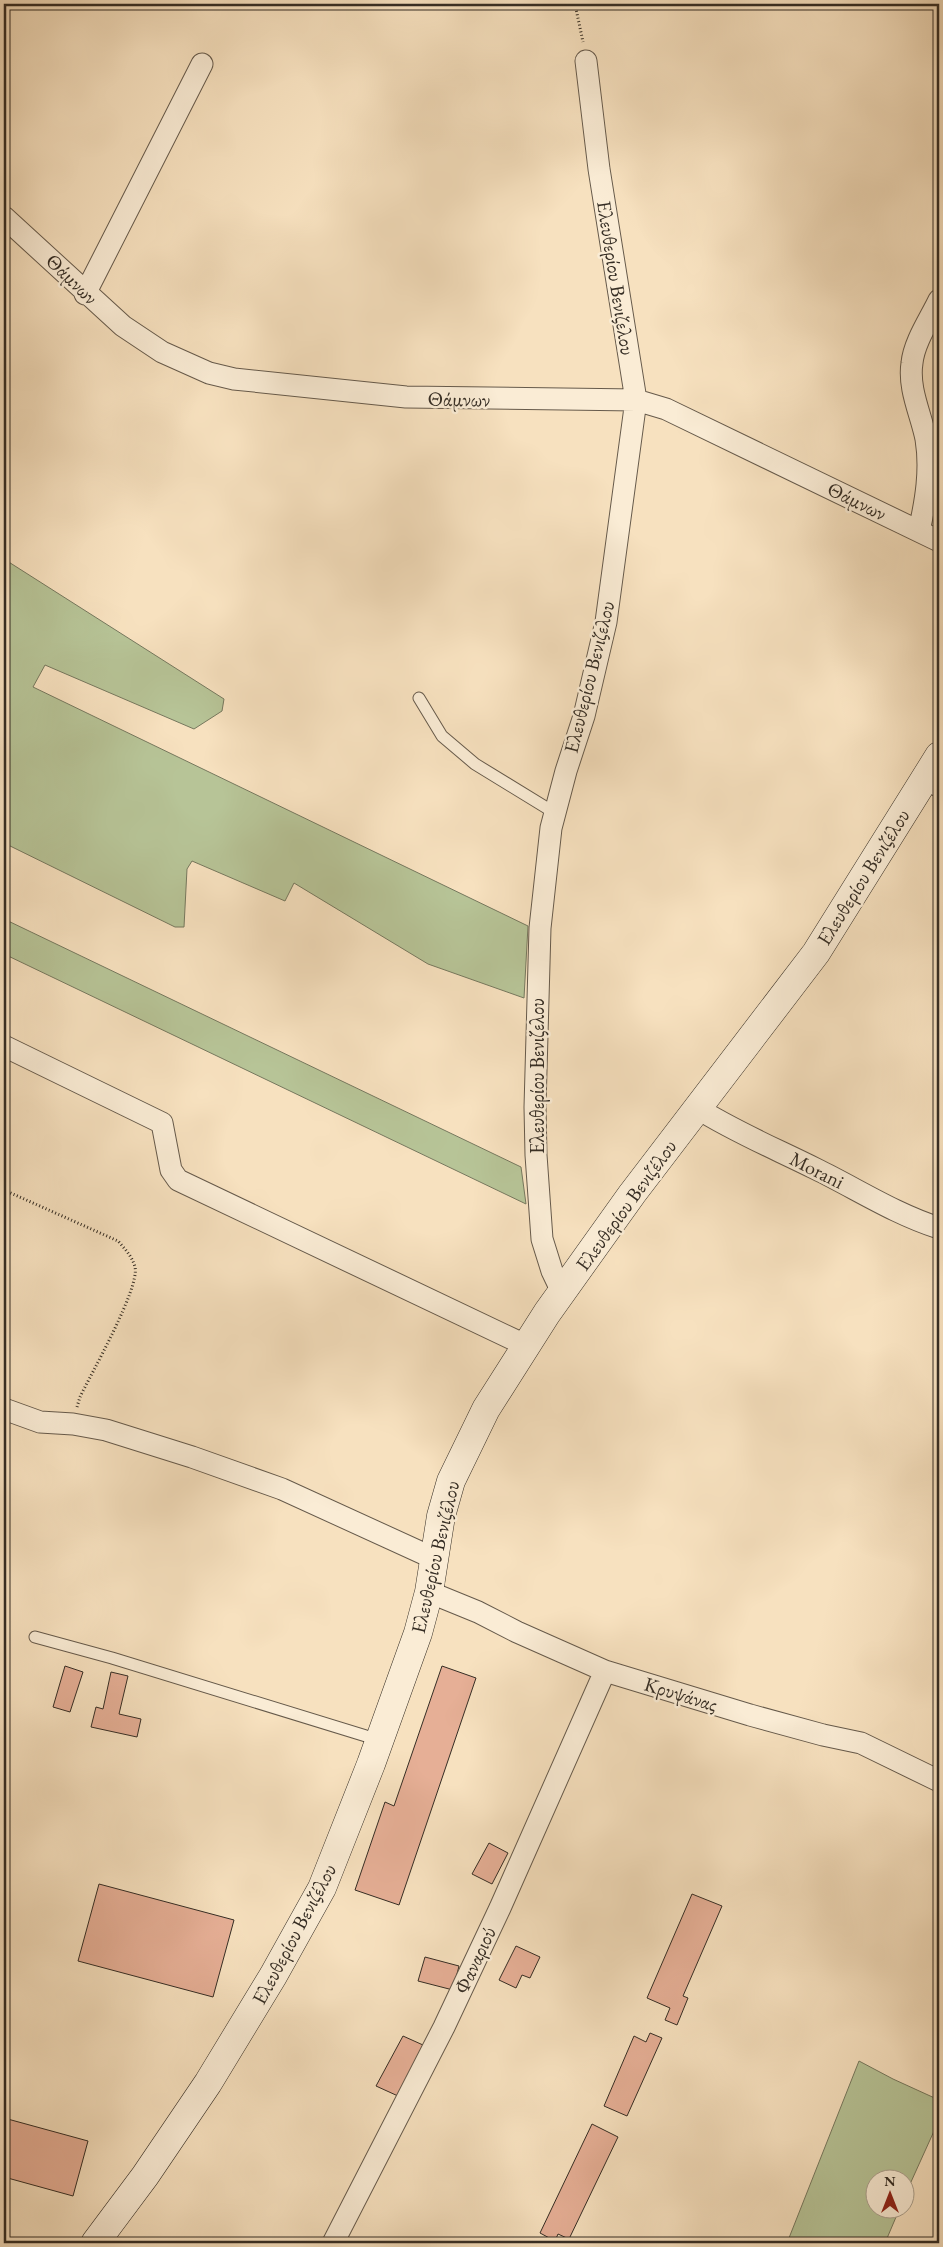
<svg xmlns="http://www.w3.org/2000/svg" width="943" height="2247" viewBox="0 0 943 2247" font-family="'EB Garamond',serif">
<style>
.green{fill:#b7c497;stroke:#76785e}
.building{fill:#e6af96;stroke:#352d24}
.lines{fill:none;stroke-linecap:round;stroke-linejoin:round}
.service-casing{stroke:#665a4b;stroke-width:13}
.minor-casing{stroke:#665a4b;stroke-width:23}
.secondary-casing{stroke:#352d24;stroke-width:29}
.path{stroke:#352d24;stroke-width:3;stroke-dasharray:1 2.5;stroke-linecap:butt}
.service{stroke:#faecd5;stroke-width:11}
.minor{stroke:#faecd5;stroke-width:21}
.secondary{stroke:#faecd5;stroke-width:28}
.labels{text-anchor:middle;stroke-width:5;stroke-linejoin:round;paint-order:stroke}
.street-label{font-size:20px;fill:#352d24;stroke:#faecd5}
</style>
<rect width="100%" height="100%" fill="#f7e1bf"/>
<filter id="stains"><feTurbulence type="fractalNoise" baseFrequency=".004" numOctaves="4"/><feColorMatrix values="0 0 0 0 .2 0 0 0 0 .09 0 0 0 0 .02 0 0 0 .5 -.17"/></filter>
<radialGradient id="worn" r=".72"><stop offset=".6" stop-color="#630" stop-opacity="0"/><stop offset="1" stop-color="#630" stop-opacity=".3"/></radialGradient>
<path class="green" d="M4,559L224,699L222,711L194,729L45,665L33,687L528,926L524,998L428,964L294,883L285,901L192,861L187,869L184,927H175L4,843Z
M4,919L521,1167L526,1204L4,954Z
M859,2061L893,2079L939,2100V2120L906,2193V2180H876V2210H899L885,2243H787Z"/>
<path class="building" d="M65,1666L83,1672L70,1712L53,1707Z
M442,1666L476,1678L399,1905L355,1890L385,1802L394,1806Z
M111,1672L128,1676L119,1714L141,1719L137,1737L91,1727L96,1707L103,1709Z
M489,1843L508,1853L492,1884L472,1874Z
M99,1884L234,1920L213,1997L78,1961Z
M692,1894L722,1906L683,1996L688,1998L677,2025L665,2020L670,2008L647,1998Z
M516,1946L540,1957L530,1978L522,1975L516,1988L499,1980Z
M425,1957L459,1966L453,1990L418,1981Z
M650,2033L662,2038L627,2116L604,2106L634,2036L646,2042Z
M403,2036L423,2045L398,2096L376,2086Z
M4,2118L88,2141L73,2196L4,2177Z
M592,2124L618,2137L569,2239L558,2234L555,2241L540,2233Z"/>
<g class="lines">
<defs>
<path id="service" d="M419,698L442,736L475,764L555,813
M922,783L939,792
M35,1637L112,1658L379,1740"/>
<path id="minor" d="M4,217L123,326L162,352L209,373L234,379L406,397L636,400L666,409L939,541
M85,294L202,64
M919,531C926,500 931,470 926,439C921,414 908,389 912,363C914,342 930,319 939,300
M4,1046L162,1123L171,1170L178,1180L525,1345
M697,1108C735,1132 776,1149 816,1169C857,1189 895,1214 939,1228
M562,1292L552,1271L542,1239L536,1155L535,1107L540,928L551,828L566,771L584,716L606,622L636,400L599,169L586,61
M4,1409L40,1422L73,1424L106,1430L192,1457L282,1489L433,1558
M429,1592L478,1612L517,1632L605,1671L750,1715L823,1735L861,1743L939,1781
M333,2243L444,2027L500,1908L605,1671"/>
<path id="secondary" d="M95,2243L145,2176L208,2083L273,1976L322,1888L371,1764L418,1633L429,1592L441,1516L451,1481L486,1409L547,1313L632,1194L816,953L939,756"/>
</defs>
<use href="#service" class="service-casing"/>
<use href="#minor" class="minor-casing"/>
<use href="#secondary" class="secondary-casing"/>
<path class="path" d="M575,4L583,42
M4,1190L118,1241C125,1249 132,1256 135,1267C140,1288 91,1374 80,1397L77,1407"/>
<use href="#service" class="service"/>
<use href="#minor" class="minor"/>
<use href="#secondary" class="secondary"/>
</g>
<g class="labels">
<g class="street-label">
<text transform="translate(616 278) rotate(81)" y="7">Ελευθερίου Βενιζελου</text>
<text transform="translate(72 279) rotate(44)" y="7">Θάμνων</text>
<text transform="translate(459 399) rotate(1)" y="7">Θάμνων</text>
<text transform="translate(857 501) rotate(26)" y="7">Θάμνων</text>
<text transform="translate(589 677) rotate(-76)" y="7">Ελευθερίου Βενιζελου</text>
<text transform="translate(863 877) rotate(-58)" y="7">Ελευθερίου Βενιζέλου</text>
<text transform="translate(537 1076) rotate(-90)" y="7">Ελευθερίου Βενιζελου</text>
<text transform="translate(817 1170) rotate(27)" y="7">Morani</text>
<text transform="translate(626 1205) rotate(-54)" y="7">Ελευθερίου Βενιζέλου</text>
<text transform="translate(435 1557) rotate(-77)" y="7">Ελευθερίου Βενιζέλου</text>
<text transform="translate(681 1694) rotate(17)" y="7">Κρυψάνας</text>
<text transform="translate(294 1934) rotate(-62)" y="7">Ελευθερίου Βενιζέλου</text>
<text transform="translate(475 1960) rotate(-65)" y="7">Φαναριού</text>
</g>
</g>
<rect width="943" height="2247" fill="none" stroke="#f7e1bf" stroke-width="20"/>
<rect x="5" y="5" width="933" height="2237" fill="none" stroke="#352d24" stroke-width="2.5"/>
<rect x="10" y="10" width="923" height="2227" fill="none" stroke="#352d24"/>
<g transform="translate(890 2194)"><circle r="24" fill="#faecd5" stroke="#aba08e"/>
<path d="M0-4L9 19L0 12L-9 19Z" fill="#8f2418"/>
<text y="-8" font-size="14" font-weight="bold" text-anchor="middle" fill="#352d24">N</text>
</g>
<rect width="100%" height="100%" filter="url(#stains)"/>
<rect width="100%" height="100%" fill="url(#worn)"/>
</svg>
